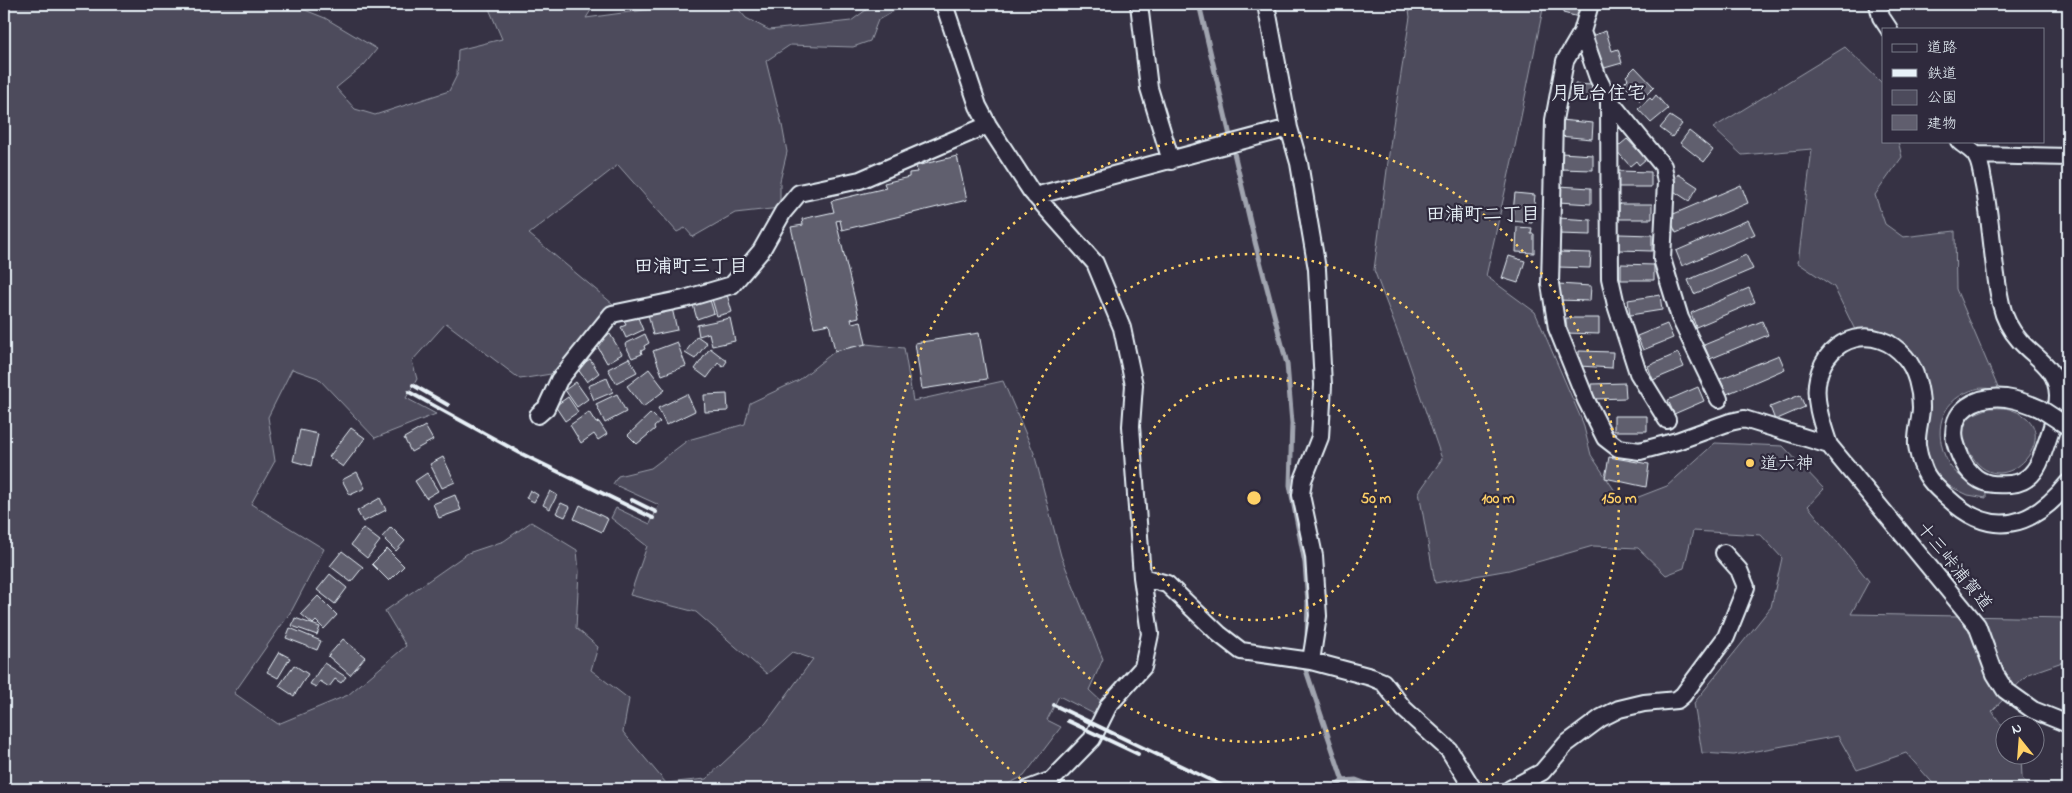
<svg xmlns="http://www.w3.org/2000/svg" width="2072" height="793" viewBox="0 0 2072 793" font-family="'Indie Flower','Klee One',sans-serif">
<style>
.green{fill:#4d4b5c;stroke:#9a9eaa}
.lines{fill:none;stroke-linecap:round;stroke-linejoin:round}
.stream{stroke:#a0a4af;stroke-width:5}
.building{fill:#605e6e;stroke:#e8f1f8}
.street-casing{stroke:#e8f1f8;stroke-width:20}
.street{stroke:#2f2a3d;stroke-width:16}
.rail{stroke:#e8f1f8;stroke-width:4}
.street-bridge-casing{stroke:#e8f1f8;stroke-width:20;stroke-linecap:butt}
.street-bridge{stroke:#2f2a3d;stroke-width:16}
.ring{fill:none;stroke:#ffd166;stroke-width:2.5;stroke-dasharray:2.5 5}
.poi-dot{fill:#ffd166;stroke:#2f2a3d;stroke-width:2}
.labels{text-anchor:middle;stroke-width:4.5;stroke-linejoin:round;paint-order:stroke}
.poi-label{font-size:18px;fill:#e8f1f8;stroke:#2f2a3d;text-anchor:start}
.street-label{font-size:18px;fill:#e8f1f8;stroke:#2f2a3d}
.neighbourhood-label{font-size:19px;font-weight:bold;fill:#e8f1f8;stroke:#2f2a3d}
.centre{fill:#ffd166;stroke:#2f2a3d;stroke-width:2.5}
.ring-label{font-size:15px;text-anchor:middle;font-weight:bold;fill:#ffd166;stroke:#2f2a3d;stroke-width:4.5;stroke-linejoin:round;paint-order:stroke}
</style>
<rect width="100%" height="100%" fill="#363244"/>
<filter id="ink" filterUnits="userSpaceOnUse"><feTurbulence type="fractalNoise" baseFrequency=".02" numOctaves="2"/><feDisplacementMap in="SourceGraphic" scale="10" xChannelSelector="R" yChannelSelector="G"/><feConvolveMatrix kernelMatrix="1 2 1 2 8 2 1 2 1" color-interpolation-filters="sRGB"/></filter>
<g filter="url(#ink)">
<path class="green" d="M4,4H290L325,18L377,49L364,65L336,88L355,109L375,115L449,91L457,75L458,50L502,39L487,4H595L586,18L688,4H734L746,18L769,30L851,21L866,10L868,4H906L878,20L870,41L853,47L790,45L766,61L782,125L787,152L780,181V208L735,213L693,237L685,228L677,232L618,165L529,234L613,304L557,373L520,379L446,323L412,361L417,379L406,398L436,414L375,438L318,378L292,369L268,417L275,461L251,504L324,549L292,610L234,693L278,724L348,695L406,646L385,611L468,553L504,541L531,522L577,550L579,572L576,628L598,647L591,670L629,699L623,732L666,783L706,779L766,723L813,659L792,652L767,674L696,612L630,595L647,546L611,518L616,508L650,524L659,505L613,484L618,476L651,468L688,440L745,424L750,403L799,380L835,351L866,344L904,348L913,401L1003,381L1034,453L1061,556L1103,659L1089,690L1104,704L1098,716L1059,696L1047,720L1061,727L1024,776L998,789H4V55L9,50L4,44Z
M1408,4H1544L1513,156L1486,276L1535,312L1583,423L1591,455L1623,503L1667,486L1715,443L1783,446L1824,489L1808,506L1869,581L1851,614L2068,618V660L2028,674L1992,711L2004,729V756H2021L2022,778L2029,789H1938L1906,753L1857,770L1838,736L1734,755L1702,753L1694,703L1771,607L1782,558L1761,535L1693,531L1684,568L1666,575L1638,548L1593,546L1509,570L1435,583L1419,492L1442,459L1407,357L1374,270L1392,131L1410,17Z
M1845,47L1883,84V141H1898L1902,157L1875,195L1885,224L1903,237L1955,231L1956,289L1999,390C1992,389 1982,387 1976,389C1943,398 1933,426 1945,456C1947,459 1948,464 1950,466C1959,478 1973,484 1986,488V498L1968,495L1949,486L1934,472L1924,453L1913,355L1894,335L1873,329L1856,332L1834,287L1798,263L1812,149L1742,155L1713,128Z
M1989,408C1996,408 2005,407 2012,410C2071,429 2003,507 1972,456C1963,441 1960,433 1967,417Z"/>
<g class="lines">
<path class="stream" d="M1199,4L1255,242L1287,364L1292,423L1290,485L1305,563L1308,603L1307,640
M1306,664V670L1343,781L1332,789
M1343,781L1356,780L1380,789"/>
</g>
<path class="building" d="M1565,4H1582L1579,17L1563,13Z
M1606,31L1612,51L1618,49L1622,63L1601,69L1591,36Z
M1635,67L1654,87L1640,101L1623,84L1628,79L1626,76Z
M1575,84L1592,85L1591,100L1574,98Z
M1656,95L1668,109L1651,123L1638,109L1650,98L1652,100Z
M1670,116L1682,124L1672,137L1660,128Z
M1560,120L1593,123L1592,139L1559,136Z
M1689,131L1713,150L1704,162L1680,143Z
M1627,139L1646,159L1639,165L1636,161L1630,166L1615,149Z
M1561,153L1593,155V170L1560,169Z
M957,156L967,200L842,230L840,220L836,221L859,317L851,319L852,323L861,321L866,344L835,351L829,324L814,327L791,227L803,225L802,219L834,212L831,201L886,188L884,183L909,177V173L917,172L916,166Z
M1618,171L1651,172V187H1618Z
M1678,174L1698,187L1689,201L1669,188Z
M1741,185L1748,203L1676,233L1669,216Z
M1559,186L1591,188V204L1558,202Z
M1515,193L1535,195L1532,223L1512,221Z
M1619,204H1652V219H1619Z
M1558,218L1591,220V235L1558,234Z
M1748,220L1755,234L1682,266L1676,251Z
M1517,227L1532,228L1531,234H1534V253L1516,252Z
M1619,234L1652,235V251L1619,250Z
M1558,252L1591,253L1590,268L1558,267Z
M1746,255L1753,269L1694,294L1688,280Z
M1509,256L1525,261L1518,283L1502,278Z
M1621,264L1654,265V280H1621Z
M1558,284L1591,286L1590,301L1557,300Z
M1749,288L1755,302L1696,327L1691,313Z
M726,291L732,312L717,316L711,296Z
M1660,295L1662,310L1630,315L1628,300Z
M710,300L714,313L697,319L693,305Z
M672,308L677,330L653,335L648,314Z
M636,313L643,330L626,338L621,327L626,325L623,319Z
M730,318L735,341L712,346L709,333L699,336L697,325Z
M1566,318H1599V334L1566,333Z
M1762,321L1768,335L1710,359L1704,345Z
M1667,324L1673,338L1643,350L1637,336Z
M979,333L987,379L922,389L915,343Z
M610,334L622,354L607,363L595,342Z
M645,334L649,343L644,346L645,349L641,351L642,354L632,358L625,344Z
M697,336L707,343L695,359L685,353Z
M677,342L686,366L662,375L653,351Z
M710,348L727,361L723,367L718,363L707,378L695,369Z
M1579,351L1613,352L1612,368L1579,366Z
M1678,353L1684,367L1653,380L1648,366Z
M1779,355L1785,369L1727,394L1720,379Z
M629,358L637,372L616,383L608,369Z
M590,359L599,373L587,382L577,368Z
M649,369L665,390L643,407L627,386Z
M607,378L613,392L594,400L588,386Z
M576,382L588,399L577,407L565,390Z
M1625,383L1626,398L1593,399L1592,384Z
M1698,387L1704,401L1674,414L1668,400Z
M617,394L626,412L605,423L596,404Z
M687,394L695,411L666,425L658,408Z
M727,394L728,411L705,412L704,395Z
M1800,395L1805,407L1775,420L1770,407Z
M568,397L578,412L565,421L555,406Z
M589,412L596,423L599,422L607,434L598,440L594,434L581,443L570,425Z
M651,413L660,422L654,427L655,429L637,444L628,435Z
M1614,416H1647V431H1614Z
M425,426L433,440L411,452L404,438Z
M351,428L365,438L343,467L329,457Z
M300,430L318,434L311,466L293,461Z
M443,457L455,482L442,488L430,464Z
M1609,457L1649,464L1646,487L1605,478Z
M357,472L365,488L350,495L342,480Z
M427,473L438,491L426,498L415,481Z
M530,490L538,495L534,502L526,498Z
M550,491L557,495L550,509L543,505Z
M455,495L461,510L439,518L433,504Z
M380,498L386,510L363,522L357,511Z
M561,503L570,507L565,517L556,513Z
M580,505L608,519L602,532L574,519Z
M391,527L405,541L396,551L382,537Z
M363,528L380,541L367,558L351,545Z
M387,549L404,566L389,581L372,564Z
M342,551L363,567L351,582L330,566Z
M330,574L347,588L335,604L317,590Z
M318,596L337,615L324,629L316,621L313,624L301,614Z
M295,618L320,627L317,635L292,626Z
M290,628L321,641L317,650L286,638Z
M343,639L365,657L350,675L328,656Z
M279,652L290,658L278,678L267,672Z
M324,663L346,677L341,683L335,679L329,687L320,681L316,687L310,684Z
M294,665L308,674L294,696L279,686Z"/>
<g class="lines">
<defs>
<path id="street" d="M944,4L978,106L988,125L1031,191L1095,263L1122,328L1134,385L1131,426L1142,577L1150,634L1143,667L1109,705L1092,739L1052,780L1028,789
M1139,4L1149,88L1171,161
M1266,4L1289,128L1299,163L1317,269L1323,385L1320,437L1303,480L1301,495L1314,556L1318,616L1311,661
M1590,4L1582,32L1565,61L1554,120L1550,284L1557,328L1586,400L1605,438L1618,448L1640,451L1677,441L1730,422L1744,419L1829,445
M1878,4L1881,17L1889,29
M1582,32L1598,78L1609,100L1663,166L1666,182L1662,259L1680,318L1719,399
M1609,100L1610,278L1616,305L1638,373L1667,420
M1959,141C1964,146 1973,150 1976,156C1980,162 1982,174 1983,181C1992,222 1992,264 2001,304C2004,318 2011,331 2020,341C2036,359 2057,367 2058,395C2058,413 2049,436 2043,453C2038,469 2029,483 2010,484C1996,485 1982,485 1972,474C1963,466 1958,452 1955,441C1949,409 1977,395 2006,398C2018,400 2030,404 2041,409
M1976,155L2068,157
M1035,196L1289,128
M538,415L546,408L559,380L612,314L684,299L732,285L761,251L783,212L799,193L860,180L988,125
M2068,483C2034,526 1993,540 1949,499C1939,490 1927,480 1923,467C1920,460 1918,452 1917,445C1916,432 1921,419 1921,407C1921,391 1916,369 1905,357C1876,323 1828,335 1818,378C1813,399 1822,424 1829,445L1977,625L1995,674L2005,690L2033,710L2068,724
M1142,577L1167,584L1219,634L1241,651L1311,661L1371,677L1383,682L1404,709L1449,750L1473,789
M1510,789L1542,772L1566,744L1601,718L1619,709L1644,703L1677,700L1683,695L1726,637L1746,587L1739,570L1724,553"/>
</defs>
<use href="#street" class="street-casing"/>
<use href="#street" class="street"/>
<path class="rail" d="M4,54L5,55
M413,385L448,405
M409,392L520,453L653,518
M632,500L656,512
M1054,705L1229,789
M1068,721L1138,754"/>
<defs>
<path id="street-bridge" d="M2041,409L2067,426"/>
</defs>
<use href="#street-bridge" class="street-bridge-casing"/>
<use href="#street-bridge" class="street-bridge"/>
</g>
</g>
<g class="ring">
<circle cx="1254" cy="498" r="122"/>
<circle cx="1254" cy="498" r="244"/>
<path d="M1032 788A365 365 0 1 1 1476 788"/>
</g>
<circle class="poi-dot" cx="1750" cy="463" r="5"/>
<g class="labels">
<g class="poi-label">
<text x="1760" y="469">道六神</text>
</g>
<g class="street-label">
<text transform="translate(1955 566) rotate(51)" y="6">十三峠浦賀道</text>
</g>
<g class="neighbourhood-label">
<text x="1598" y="99">月見台住宅</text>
<text x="1483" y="220">田浦町二丁目</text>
<text x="691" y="272">田浦町三丁目</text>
</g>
</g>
<circle cx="1254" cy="498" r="8" class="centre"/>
<g class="ring-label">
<text x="1376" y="503">50 m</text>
<text x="1498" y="503">100 m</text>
<text x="1619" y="503">150 m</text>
</g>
<rect width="2072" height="793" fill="none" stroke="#2f2a3d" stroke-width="20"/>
<rect x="10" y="10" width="2052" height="773" fill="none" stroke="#e8f1f8" stroke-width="2" filter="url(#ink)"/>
<rect x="1882" y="28" width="162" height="115" fill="#2f2a3d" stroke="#797a88"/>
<rect x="1892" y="44" width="25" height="8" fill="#2f2a3d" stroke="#797a88"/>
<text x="1927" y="52" font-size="15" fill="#e8f1f8">道路</text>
<rect x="1892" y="69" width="25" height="8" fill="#e8f1f8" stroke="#797a88"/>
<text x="1927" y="78" font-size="15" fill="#e8f1f8">鉄道</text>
<rect x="1892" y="90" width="25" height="15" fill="#4d4b5c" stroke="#797a88"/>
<text x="1927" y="102" font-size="15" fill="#e8f1f8">公園</text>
<rect x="1892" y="115" width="25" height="15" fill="#605e6e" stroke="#797a88"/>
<text x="1927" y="128" font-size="15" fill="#e8f1f8">建物</text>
<g transform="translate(2020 740) rotate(343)"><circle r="24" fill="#2f2a3d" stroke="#797a88"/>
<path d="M0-4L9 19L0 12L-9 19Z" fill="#ffd166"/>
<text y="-8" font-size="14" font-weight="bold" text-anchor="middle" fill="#e8f1f8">N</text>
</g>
</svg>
